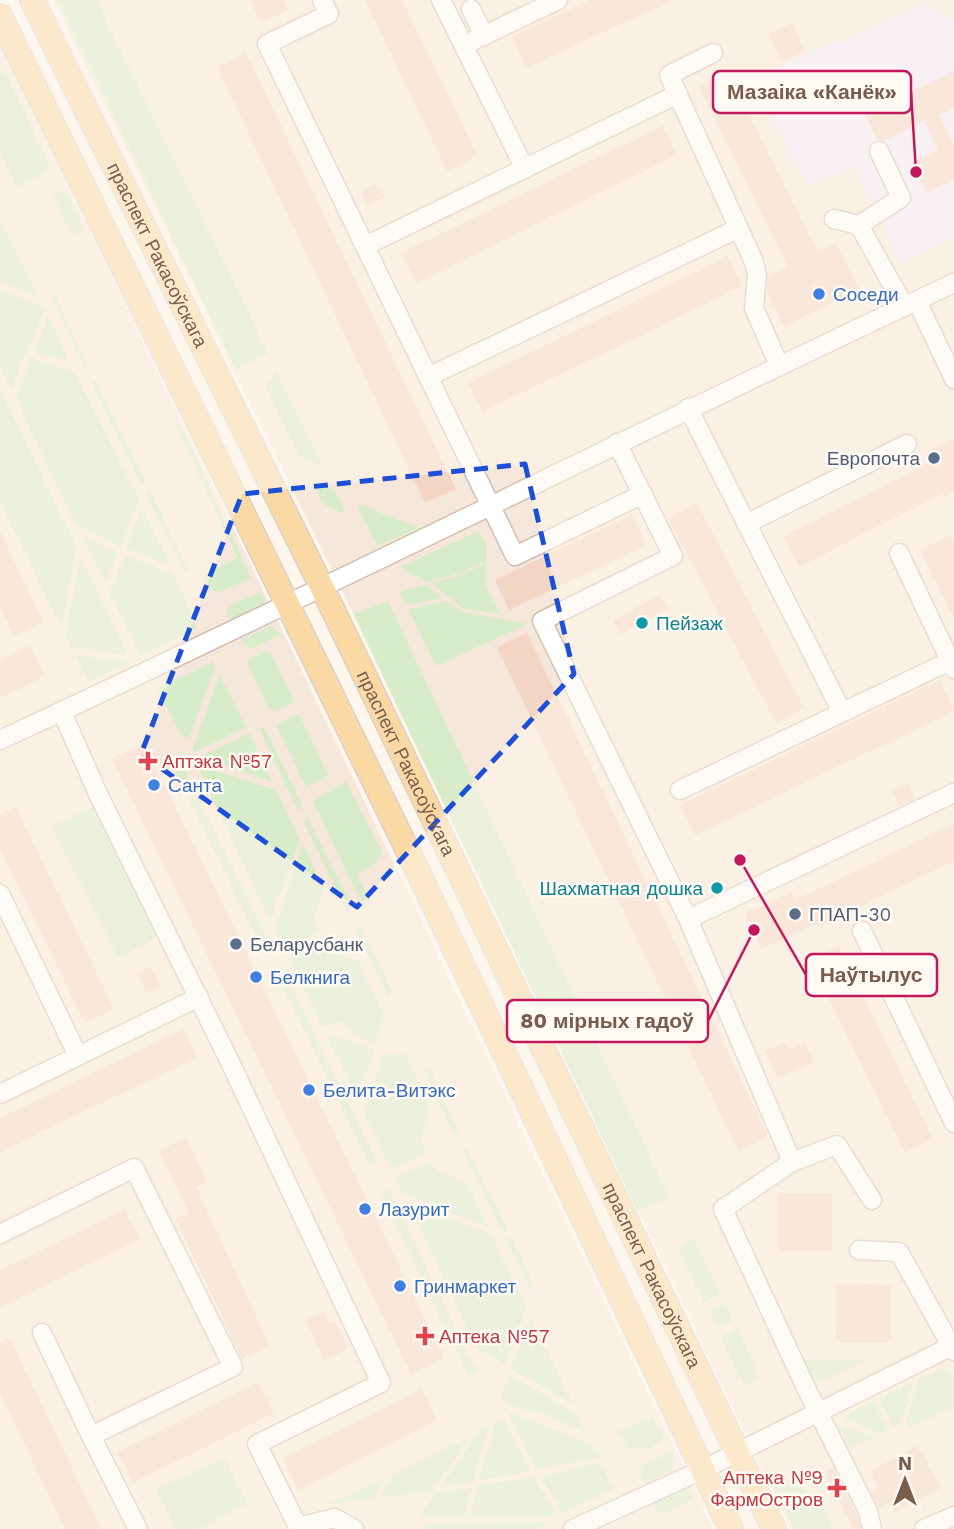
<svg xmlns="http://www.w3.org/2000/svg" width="954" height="1529" viewBox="0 0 954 1529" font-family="'Work Sans',sans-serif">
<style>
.residential{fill:#f5e8da}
.education{fill:#f3e8fa}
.green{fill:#d8ecc9}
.building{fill:#f3d5c3}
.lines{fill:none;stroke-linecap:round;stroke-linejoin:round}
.minor-casing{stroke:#d1beb0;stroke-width:21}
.major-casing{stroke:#dad1cd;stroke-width:26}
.minor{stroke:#fff;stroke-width:18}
.major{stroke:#fbd9a5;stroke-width:23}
.marked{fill:none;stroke:#1d4ed8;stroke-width:5;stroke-dasharray:14 9;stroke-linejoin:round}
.shop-dot{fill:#3f7fe0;stroke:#fffaf3;stroke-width:2.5}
.service-dot{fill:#5c6f8a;stroke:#fffaf3;stroke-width:2.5}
.culture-dot{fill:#0f9aa8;stroke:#fffaf3;stroke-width:2.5}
.health-dot{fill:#e0444e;stroke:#fffaf3;stroke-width:2.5}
.labels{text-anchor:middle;stroke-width:5;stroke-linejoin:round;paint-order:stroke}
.street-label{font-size:19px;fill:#7a5c4d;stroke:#fffaf3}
.shop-label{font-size:19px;fill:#366cbe;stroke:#fffaf3;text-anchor:start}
.service-label{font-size:19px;fill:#4e5e75;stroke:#fffaf3;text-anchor:start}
.culture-label{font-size:19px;fill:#0d838f;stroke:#fffaf3;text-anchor:start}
.health-label{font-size:19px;fill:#be3a42;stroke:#fffaf3;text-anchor:start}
.leader{fill:none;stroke:#c2185b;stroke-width:2.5}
.callout-dot{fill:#c2185b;stroke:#fffaf3;stroke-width:2.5}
.callout{fill:#fffaf3;stroke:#c2185b;stroke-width:2.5}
.callout-label{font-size:21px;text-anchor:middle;font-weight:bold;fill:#7a5c4d}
</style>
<rect width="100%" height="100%" fill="#fdf6ec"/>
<path class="residential" d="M53,0H954V1529H791L338,582Z
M0,46L260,584L713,1529H0Z"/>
<path class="education" d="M925,3L954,22V238L901,264L854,166L807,187L751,79Z"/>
<path class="green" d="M58,0H96L268,353L236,369Z
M4,71L48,161L46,173L17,187L0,152V73Z
M57,192L68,194L84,230L72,235L53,196Z
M0,219L37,295L0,282Z
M0,290L46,308L11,389L0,366Z
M55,296L91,371L86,369L53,302Z
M48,316L69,361L34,352Z
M30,358L74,372L139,499L121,546L75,524L16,399Z
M276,371L322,465L299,456L266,387Z
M91,381L96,382L145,479L142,486Z
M0,390L76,546L62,629L0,502Z
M180,423L251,578L220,592L210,590L203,575L238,558L175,425Z
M315,481L335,490L346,514L323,504L312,483Z
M149,488L189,573L183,571L146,496Z
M357,505L364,506L419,528L377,546Z
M141,510L144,513L169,562L166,564L126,548Z
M476,532L480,533L487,545L486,561L464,572L426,582L400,567Z
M82,536L118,553L106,584Z
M125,555L174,574L197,628L141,656L109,593Z
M80,556L126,651L124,655L71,647L66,635Z
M486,563V587L501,614L464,609L431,583L464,574Z
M426,585L443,598L406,605L400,592Z
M261,591L265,601L262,609L232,625L226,613L229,606Z
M446,601L464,612L528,624L436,666L408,609Z
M382,602L389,603L669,1197L637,1211L354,615Z
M271,626L282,634L250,649L241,640Z
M266,651L270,652L293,698L292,703L275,711L270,710L247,663L248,659Z
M75,655L130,663L89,682Z
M213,662L215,667L189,738L182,737L157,688Z
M220,675L246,727L194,752L193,748Z
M299,714L329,776L306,787L276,724Z
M264,727L302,805L300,810H298L259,728Z
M249,733L272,782L199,757Z
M202,767L276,790L300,840L270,921L200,771Z
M184,769L270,943L261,947L176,773Z
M346,781L382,852L376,863L357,874L371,902L364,909L313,801Z
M93,806L159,937L118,958L52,827Z
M307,816L352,907L347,912L304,822Z
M303,844L324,889L313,919L319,932L284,949L275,929Z
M361,927L392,991L388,997L355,929Z
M323,942L329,953L358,961L384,1015L375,1043L352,1035L345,1022L322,1026L289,958Z
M283,970L378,1164L371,1167L276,974Z
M326,1034L370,1047L375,1052L357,1098Z
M384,1054H405L430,1107L421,1139L426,1153L391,1169L364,1114Z
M423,1068L431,1071L459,1132L454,1135Z
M467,1148L509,1233L501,1231L463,1150Z
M429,1162L435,1170L466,1182L488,1227L402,1193L395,1178Z
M389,1189L455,1327L446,1331L381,1193Z
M408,1203L490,1233L526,1307L505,1365L477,1348Z
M504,1237L513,1240L533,1283L531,1291Z
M694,1239L720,1294L704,1302L679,1251L681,1246Z
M724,1303L733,1321L719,1327L710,1314L711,1309Z
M530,1317L573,1404L511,1369Z
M737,1328L760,1377L748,1384L743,1383L722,1340L724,1335Z
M460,1338L478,1372L469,1377L452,1342Z
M872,1359L814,1384L808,1381L799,1360Z
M942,1369H947L954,1378V1407L909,1428L906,1423L919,1378Z
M508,1374L576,1414L585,1432L537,1410C525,1411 509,1406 501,1397Z
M914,1382L901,1424L893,1427L879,1398Z
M873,1401L888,1428L882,1434L845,1419L849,1413Z
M508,1412L593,1445L600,1457L537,1469Z
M653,1417L664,1439L647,1449L627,1448L618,1432Z
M505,1420L530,1471L479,1480L495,1424Z
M489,1426L473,1481L441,1487L480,1430Z
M839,1426L876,1437L849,1448Z
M470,1437L434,1489L380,1498L392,1476Z
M672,1451L675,1460L672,1470L646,1484L640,1472L641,1466Z
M225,1458L247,1504L198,1529H176L156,1489Z
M600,1463L614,1489L562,1513L541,1477Z
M533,1477L555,1511L553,1516H471L477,1486Z
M781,1477L818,1497L833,1529H794L771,1481Z
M384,1480L374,1499L328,1504Z
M472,1488L464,1516L420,1517L436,1493Z
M681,1488L688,1490L694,1499L661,1515L651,1500Z
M552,1522L537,1529H426L424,1524Z"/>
<path class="building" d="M250,0H283L288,10L261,23Z
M365,0H402L478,156L447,171Z
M590,0H672L527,68L512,37Z
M792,23L805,51L782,62L768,34Z
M246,53L456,489L425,503L217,67Z
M954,71V108L939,115L954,145V180L926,193L911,163L938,150L924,121L883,141L877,140L865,114Z
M728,73L818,252L836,243L859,289L784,327L767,292L768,277L788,267L699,87Z
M663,126L677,155L416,283L401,253Z
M377,184L384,197L367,205L361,191Z
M728,256L742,286L482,412L468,383Z
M954,438V491L944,496L943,493L799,567L784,537L929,463L924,453Z
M697,503L804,708L776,723L668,518Z
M632,515L646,545L509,610L495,580Z
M0,531L43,622L14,636L0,607Z
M950,535L954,544V619L920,550Z
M660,595L668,609L620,634L613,620Z
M527,633L768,1136L738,1151L497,647Z
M30,646L45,676L0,698V661Z
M940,680L954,711L695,835L680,805Z
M144,743L444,1358L411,1374L112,759Z
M907,784L915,799L899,806L892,791Z
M16,807L114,1009L85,1023L0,849V815Z
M954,824V861L820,926L819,923L761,949L745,913L792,892L795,900Z
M839,946L933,1139L905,1153L810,960Z
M151,967L161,987L147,993L137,973Z
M184,1029L197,1057L0,1152V1118Z
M785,1042L789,1049L805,1042L814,1062L777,1078L765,1051Z
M186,1137L207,1182L196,1187L270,1346L242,1359L176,1219L189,1213L159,1151Z
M778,1194H832V1251H778Z
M125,1210L140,1239L0,1307V1270Z
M837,1284L891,1285V1342H836Z
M324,1312L329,1323L335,1321L348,1349L324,1360L306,1320Z
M10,1338L82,1489L102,1529H65L0,1393V1343Z
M258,1382L274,1413L133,1483L117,1452Z
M422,1389L437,1420L298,1490L283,1458Z
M918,1446L941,1488L893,1513L889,1503L879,1508L871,1492L878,1488L870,1471Z
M833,1467L857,1515L860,1529H853L825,1472Z"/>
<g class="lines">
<defs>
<path id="minor" d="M322,0L329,14L267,44L515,556L643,494
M441,0L525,169
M471,9L484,36
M464,45L558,0
M713,53L669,75L754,262L757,275L754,308L779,365
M834,219L859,225L904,306
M859,225L901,198L879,151
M365,246L678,94
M917,301L954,379
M428,377L739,228
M688,408L842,712
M617,443L673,556L542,621L688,919L792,1162
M746,524L907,444
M899,553L954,669
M62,712L98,794L229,1060L381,1383L257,1444L298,1527L335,1518L354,1529
M0,740C320,592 635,433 954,283
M680,790L950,661
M0,894L78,1056
M688,919L954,793
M862,931L954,1123
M0,1094L199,997
M0,1234L134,1168L233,1367L91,1436L138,1529
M859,1250L899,1252L954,1351
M42,1333L91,1436
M573,1529L702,1470L954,1345
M872,1529L868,1511L807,1390L723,1209L792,1162L837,1145L872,1200
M924,1529L954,1516"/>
<g id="major">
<path id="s1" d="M32,0L335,614L774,1529"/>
<path d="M0,16L409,853L731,1529"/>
</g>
</defs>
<use href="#minor" class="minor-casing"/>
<use href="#major" class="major-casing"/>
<use href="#minor" class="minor"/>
<use href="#major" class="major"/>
</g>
<path d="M0 0H954V1529H0ZM525,464L574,674L357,907L141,754L242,494Z" fill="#fdf6ec" fill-opacity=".55" fill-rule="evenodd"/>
<path class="marked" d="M525,464L574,674L357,907L141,754L242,494Z"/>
<g class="shop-dot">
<circle cx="819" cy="294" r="7"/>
<circle cx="154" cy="785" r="7"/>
<circle cx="256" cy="977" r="7"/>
<circle cx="309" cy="1090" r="7"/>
<circle cx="365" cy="1209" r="7"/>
<circle cx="400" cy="1286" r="7"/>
</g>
<g class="service-dot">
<circle cx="934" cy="458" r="7"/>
<circle cx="795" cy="914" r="7"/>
<circle cx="236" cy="944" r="7"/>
</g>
<g class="culture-dot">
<circle cx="642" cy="623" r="7"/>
<circle cx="717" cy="888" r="7"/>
</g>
<g class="health-dot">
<path d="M144.5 750.5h7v7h7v7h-7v7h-7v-7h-7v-7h7z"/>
<path d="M421.5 1325.5h7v7h7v7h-7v7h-7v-7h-7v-7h7z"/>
<path d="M833.5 1477.5h7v7h7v7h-7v7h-7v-7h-7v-7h7z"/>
</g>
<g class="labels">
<g class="street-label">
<text dy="7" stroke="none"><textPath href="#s1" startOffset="284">праспект Ракасоўскага</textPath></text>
<text dy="7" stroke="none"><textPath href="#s1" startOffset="850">праспект Ракасоўскага</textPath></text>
<text dy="7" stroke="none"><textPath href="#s1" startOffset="1418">праспект Ракасоўскага</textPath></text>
</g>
<g class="shop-label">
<text x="833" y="301">Соседи</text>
<text x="168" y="792">Санта</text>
<text x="270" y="984">Белкнига</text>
<text x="323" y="1097">Белита-Витэкс</text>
<text x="379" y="1216">Лазурит</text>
<text x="414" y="1293">Гринмаркет</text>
</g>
<g class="service-label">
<text x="920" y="465" text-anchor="end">Европочта</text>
<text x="809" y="921">ГПАП-30</text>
<text x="250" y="951">Беларусбанк</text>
</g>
<g class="culture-label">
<text x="656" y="630">Пейзаж</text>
<text x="703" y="895" text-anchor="end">Шахматная дошка</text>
</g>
<g class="health-label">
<text x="162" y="768">Аптэка №57</text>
<text x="439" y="1343">Аптека №57</text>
<text x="823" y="1484" text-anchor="end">Аптека №9<tspan x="823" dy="22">ФармОстров</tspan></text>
</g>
</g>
<path class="leader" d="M916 172L911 92M740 860L806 975M754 930L708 1021"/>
<g class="callout-dot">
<circle cx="916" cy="172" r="7"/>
<circle cx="740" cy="860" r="7"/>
<circle cx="754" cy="930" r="7"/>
</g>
<g class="callout">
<rect x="713" y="71" width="198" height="42" rx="7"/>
<rect x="806" y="954" width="131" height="42" rx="7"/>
<rect x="507" y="1000" width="201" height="42" rx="7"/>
</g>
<g class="callout-label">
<text x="812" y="99">Мазаіка «Канёк»</text>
<text x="871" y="982">Наўтылус</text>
<text x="607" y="1028">80 мірных гадоў</text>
</g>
<g transform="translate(905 1480)" stroke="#fffaf3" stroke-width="5" paint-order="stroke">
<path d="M0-5L12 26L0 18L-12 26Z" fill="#7a5c4d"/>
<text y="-10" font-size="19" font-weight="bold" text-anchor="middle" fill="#7a5c4d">N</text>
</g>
</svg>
